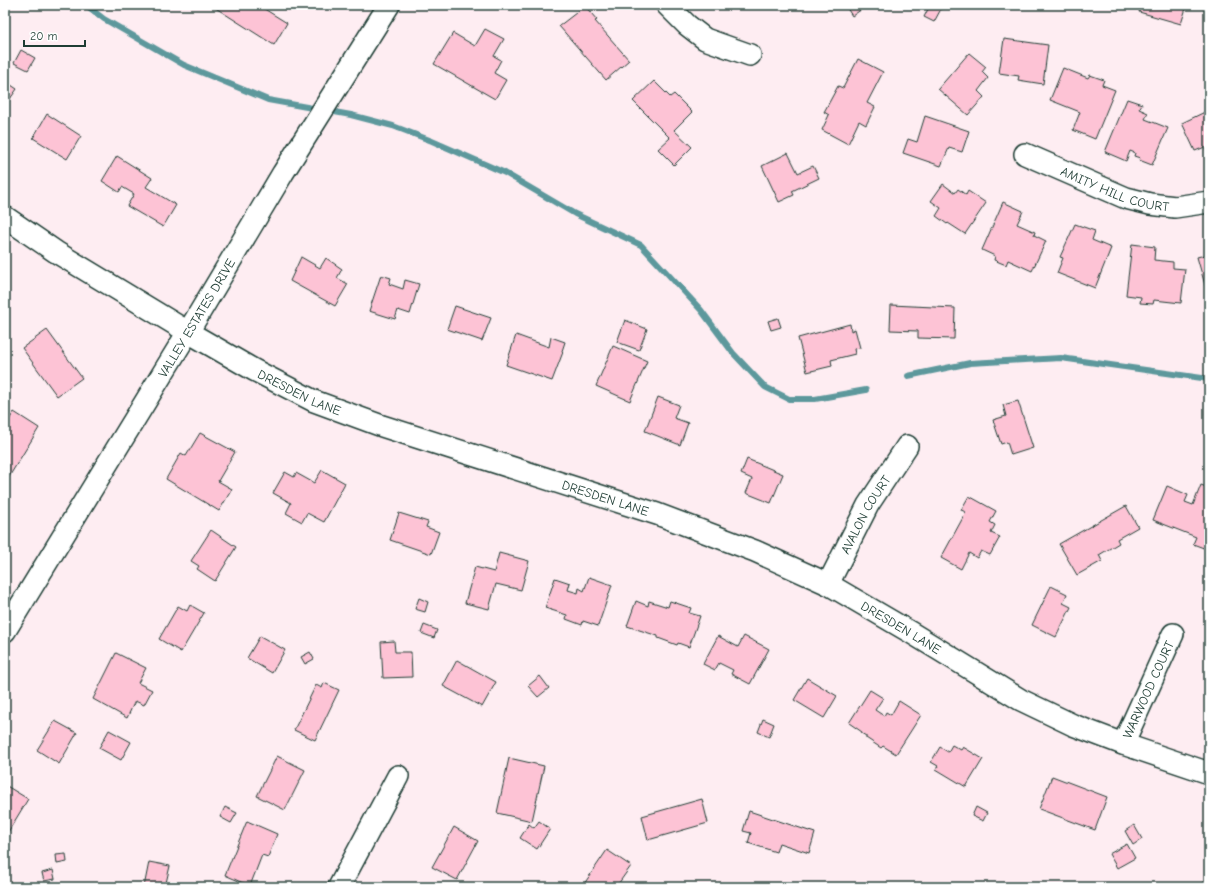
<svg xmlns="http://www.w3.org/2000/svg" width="1214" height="892" viewBox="0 0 1214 892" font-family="'Comic Neue',sans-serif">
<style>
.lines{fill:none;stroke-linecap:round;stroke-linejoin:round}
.stream{stroke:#5d989c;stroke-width:6}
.building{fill:#fdc3d5;stroke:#1f3d34}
.minor-casing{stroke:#1f3d34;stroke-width:24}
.minor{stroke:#fff;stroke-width:21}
.labels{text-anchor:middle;stroke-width:3.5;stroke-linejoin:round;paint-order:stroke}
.street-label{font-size:13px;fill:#1f3d34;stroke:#fff}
</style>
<rect width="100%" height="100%" fill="#feedf2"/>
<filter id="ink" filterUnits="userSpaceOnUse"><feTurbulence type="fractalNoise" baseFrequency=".025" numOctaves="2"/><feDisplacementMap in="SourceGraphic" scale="8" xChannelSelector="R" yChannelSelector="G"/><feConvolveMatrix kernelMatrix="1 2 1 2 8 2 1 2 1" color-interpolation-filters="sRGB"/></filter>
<g filter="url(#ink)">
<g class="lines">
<path class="stream" d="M86,5L104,19L184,65L268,100L351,115L393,126L432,141L505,173L575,214L641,245L701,310L733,353L765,387L789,399H815L866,390
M908,376L970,363L1061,358L1209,379"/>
</g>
<path class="building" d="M215,5H258L287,23L274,45L214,7Z
M845,5H868L852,16Z
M930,5H937L942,7L934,22L924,17Z
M1141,5H1187L1181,24L1139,12Z
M585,6L597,20L595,21L629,60L606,80L559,26Z
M485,29L504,39L494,56L501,60L494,73L506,80L495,99L434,64L453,33L475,46Z
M1004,39L1048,45L1043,84L1018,80L1019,76L999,73Z
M21,50L35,58L28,70L14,63Z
M969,53L986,67L982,72L988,78L978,91L984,97L968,115L938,89Z
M858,59L883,72L867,103L875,107L866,125L859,121L848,144L822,130L829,115L824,112L838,86L843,88Z
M1063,68L1088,78L1090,75L1104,80L1102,85L1115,90L1095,139L1073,130L1080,112L1050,100Z
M5,81L17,89L5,106Z
M654,81L670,97L674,94L692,112L674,130L692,147L674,165L658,149L670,138L633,101Z
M1127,99L1142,104L1139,109L1148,113L1145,119L1168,128L1152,165L1139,160L1140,158L1134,156L1135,153L1130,151L1126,161L1105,152Z
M1209,110V148L1206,150L1205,147L1195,151L1182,123Z
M47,114L81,136L67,159L33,138Z
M925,116L969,131L962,152L949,148L941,166L903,153L908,139L917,142Z
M788,153L798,173L813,166L819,178L792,191L794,195L779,202L762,166Z
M117,156L152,178L146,187L176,205L163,227L127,206L134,194L122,187L119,192L102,181Z
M943,184L955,193L958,189L966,195L968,191L986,203L965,234L948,223L947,224L936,216L941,208L931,201Z
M1003,202L1023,211L1017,224L1035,232L1034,235L1046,241L1032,271L1008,260L1006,265L994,260L995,256L982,250Z
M1075,224L1095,231L1092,240L1111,248L1095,288L1057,273L1063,258L1060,257Z
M1132,244L1155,247L1154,260L1173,262V268L1185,269L1181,303L1154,300L1153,304L1140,303L1141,297L1126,295Z
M1209,254V299L1197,257Z
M301,257L320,268L326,258L342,269L337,278L348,284L335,306L290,281Z
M381,275L391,278L389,284L403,289L405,280L419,284L410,314L398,310L395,319L369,311Z
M891,305L955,308L954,339L918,338V331L890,330Z
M455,306L491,318L482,341L447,329Z
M778,318L781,327L771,330L768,321Z
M625,320L647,329L639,350L617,342Z
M850,324L851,331L855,329L860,348L854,349L855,354L831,360L832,366L807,372L798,338Z
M47,330L82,378L57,396L22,348Z
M516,335L549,347L551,337L565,342L562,351L563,352L552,381L506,365Z
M613,346L647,361L630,401L596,386Z
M658,397L679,405L674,418L688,423L680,445L645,431Z
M1018,401L1033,448L1011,455L1007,442L1001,444L993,420L1006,416L1003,405Z
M14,412L39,428L7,480L5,479V426Z
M200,433L235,452L218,481L232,489L219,511L166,479L181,453L186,456Z
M747,459L783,474L771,503L746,493L752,479L741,474Z
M322,470L345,483L324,522L307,513L302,522L286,513L291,503L273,493L285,472L294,477L296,473L314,483Z
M1201,485L1209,488V550L1193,544L1196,537L1153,520L1167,486L1188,495L1185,502L1193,505Z
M969,496L996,511L990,522L995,525L991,533L1000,537L990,555L981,551L977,558L969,553L961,569L941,558L966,512L961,510Z
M1126,506L1138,527L1117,539L1119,543L1099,555L1102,561L1077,575L1059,544Z
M399,513L428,522L426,527L439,532L431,554L390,540Z
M211,530L236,547L215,581L197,569L199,566L191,561Z
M499,553L529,561L521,590L496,584L489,609L465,603L475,567L494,572Z
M589,577L612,585L598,626L583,621L582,625L566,619L567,615L545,608L555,578L570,583L568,590L578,593L579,588L584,591Z
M1051,586L1067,594L1063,603L1071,607L1056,637L1032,625Z
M419,598L428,602L425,612L415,609Z
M636,601L648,606L649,601L668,607L670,601L691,608L689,613L700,616L689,647L678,643L677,645L658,638V636L627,626Z
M190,605L204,613L181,652L159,639L178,606L187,611Z
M424,625L437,630L434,638L421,633Z
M260,636L285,650L272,673L247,658Z
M718,636L738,647L744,636L769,649L750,684L731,674L733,670L719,663L715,670L703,664Z
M394,641L395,652H411L412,677L383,678L381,642Z
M310,652L314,659L305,664L301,657Z
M116,653L146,668L138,683L152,690L144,705L135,701L127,718L93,699Z
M457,660L496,682L482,707L443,686Z
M540,676L549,688L538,697L528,686Z
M807,678L837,696L824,718L794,700Z
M324,683L339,690L315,740L294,730L316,685L322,688Z
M870,690L883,698L875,710L884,716L886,712L891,715L899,701L921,715L896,754L883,746L881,748L866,738V736L861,733L862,732L849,723Z
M763,719L774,724L769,737L758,732Z
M55,721L77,733L59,764L37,750Z
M109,730L131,742L121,760L99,748Z
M952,745L961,750L963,747L983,759L966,787L936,769L938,766L931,762L940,747L948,752Z
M277,756L305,770L285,810L257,796Z
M509,758L544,766L532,821L497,813Z
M1052,776L1107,797L1095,830L1039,809Z
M5,785L28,799L5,837Z
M702,799L708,823L648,840L642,816Z
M225,807L237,813L231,823L220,817Z
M976,807L987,813L983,821L972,816Z
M749,811L815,833L809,853L779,843L776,852L748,843L751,833L743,831Z
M247,821L277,834L268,857L262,855L250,886L225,875Z
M539,821L550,829L537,849L520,838L529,824L534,828Z
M1134,825L1142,839L1133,845L1125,831Z
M454,827L478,841L457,880L432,867Z
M1127,844L1135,858L1117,868L1109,854Z
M607,850L631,866L616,887H582Z
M66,854L67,862L57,864L56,855Z
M149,862L170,866L165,887H144Z
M53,870L55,879L44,881L42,873Z"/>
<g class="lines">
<defs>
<g id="minor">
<path d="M667,5L687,25L705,39L750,55"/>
<path id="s1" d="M1025,154L1126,198L1150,204L1175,207L1209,202"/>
<path id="s2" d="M5,217L56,252L188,332L254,370L314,401L382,426L657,514L755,551L828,584L910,632L1021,700L1073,725L1123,744L1209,773"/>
<path id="s3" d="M828,584L868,505L907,446"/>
<path id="s4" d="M5,631L188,332L283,173L389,5"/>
<path id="s5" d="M1123,744L1173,634"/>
<path d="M339,887L398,776"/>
</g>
</defs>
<use href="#minor" class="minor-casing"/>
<use href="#minor" class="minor"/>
</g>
</g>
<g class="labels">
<g class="street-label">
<text dy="5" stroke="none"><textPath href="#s1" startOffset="97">AMITY HILL COURT</textPath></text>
<text dy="5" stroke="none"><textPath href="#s4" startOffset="367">VALLEY ESTATES DRIVE</textPath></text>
<text dy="5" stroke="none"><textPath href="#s2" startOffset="343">DRESDEN LANE</textPath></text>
<text dy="5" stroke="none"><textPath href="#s2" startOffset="667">DRESDEN LANE</textPath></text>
<text dy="5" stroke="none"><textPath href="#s3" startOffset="79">AVALON COURT</textPath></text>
<text dy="5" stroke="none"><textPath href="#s2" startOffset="991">DRESDEN LANE</textPath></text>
<text dy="5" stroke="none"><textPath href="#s5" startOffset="60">WARWOOD COURT</textPath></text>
</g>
</g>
<rect width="1214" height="892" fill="none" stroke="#fff" stroke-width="20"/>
<rect x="10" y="10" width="1194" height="872" fill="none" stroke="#1f3d34" stroke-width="1.5" filter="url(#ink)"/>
<path d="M24 40v6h61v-6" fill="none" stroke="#1f3d34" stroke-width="2"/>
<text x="30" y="40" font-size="12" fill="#1f3d34" stroke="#ffffff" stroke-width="3" paint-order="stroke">20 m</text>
</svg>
